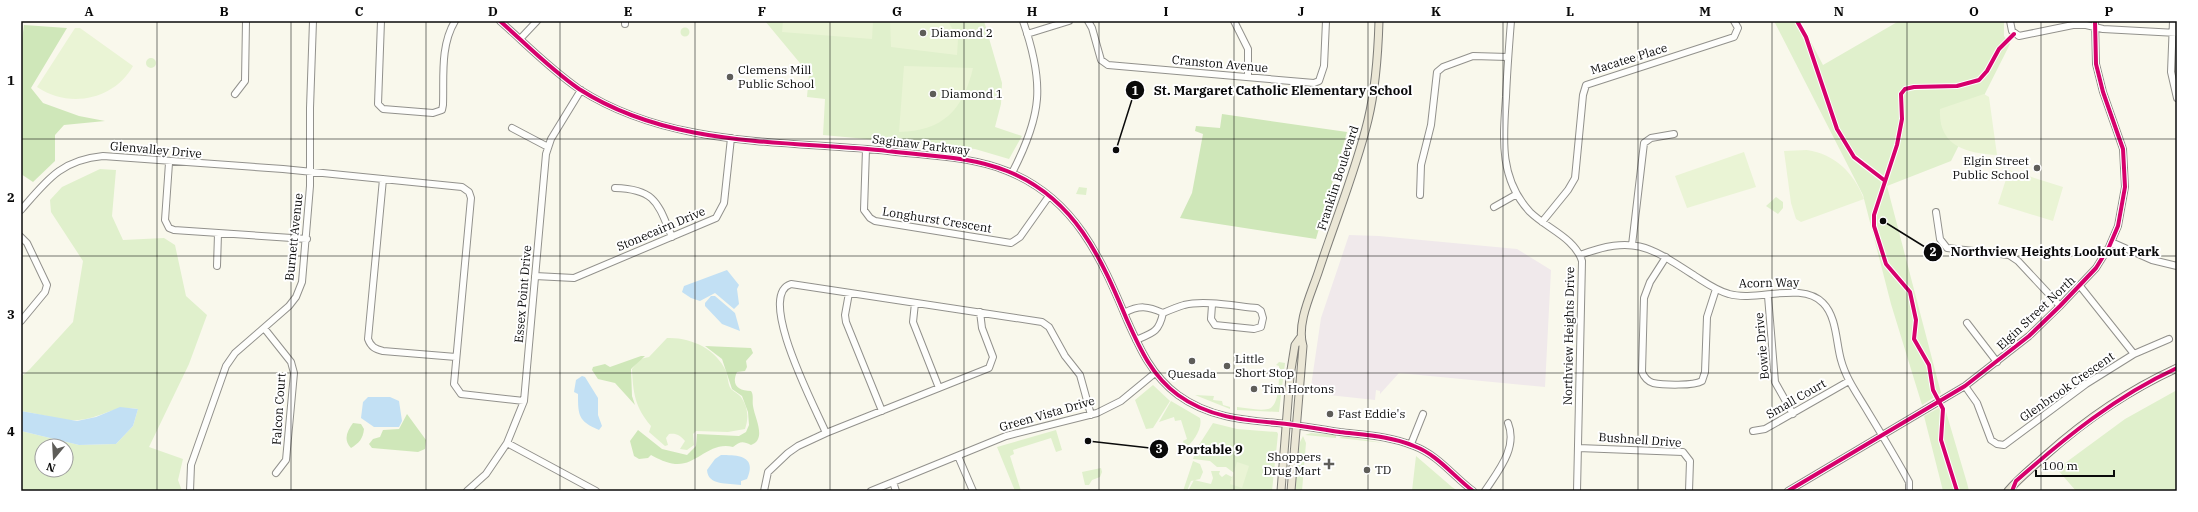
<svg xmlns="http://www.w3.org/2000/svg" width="2198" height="512" viewBox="0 0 2198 512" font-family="'IBM Plex Serif',serif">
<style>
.industrial{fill:#f0e9eb}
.green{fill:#e0f0cc;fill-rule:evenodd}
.forest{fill:#cfe7b9}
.pitch{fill:#eaf4d5}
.water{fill:#c2e0f4}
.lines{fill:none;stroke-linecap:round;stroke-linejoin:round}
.minor-casing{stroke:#92918c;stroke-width:8}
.major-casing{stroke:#7f7e79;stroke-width:9}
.minor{stroke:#fefefc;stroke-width:6}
.major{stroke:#ebe7d6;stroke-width:7}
.cycleway-casing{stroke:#fff;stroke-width:6}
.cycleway{stroke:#d6006c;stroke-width:4}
.grid{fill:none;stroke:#0a0a0a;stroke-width:1;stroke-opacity:0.55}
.poi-dot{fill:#5e5d59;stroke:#fff;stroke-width:1.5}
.labels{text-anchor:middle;stroke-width:4;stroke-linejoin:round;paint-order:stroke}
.poi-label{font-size:12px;fill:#0a0a0a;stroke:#fff;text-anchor:start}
.street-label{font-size:12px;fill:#0a0a0a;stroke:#fff}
.leader{fill:none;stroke:#0a0a0a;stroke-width:1.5}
.callout-dot{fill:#0a0a0a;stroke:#fff;stroke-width:1.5}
.mark-label{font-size:12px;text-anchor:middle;font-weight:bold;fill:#fff}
.callout-label{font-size:13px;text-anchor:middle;font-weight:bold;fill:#0a0a0a;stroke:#fff;stroke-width:4;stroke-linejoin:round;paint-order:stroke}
.neatline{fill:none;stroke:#0a0a0a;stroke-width:1.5}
.grid-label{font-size:13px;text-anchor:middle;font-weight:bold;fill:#0a0a0a}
</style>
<rect width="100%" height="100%" fill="#f9f8ec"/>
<path class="industrial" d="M1349,235L1379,236L1517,249L1551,270L1545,387L1399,373L1380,394V391L1376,390L1375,400L1310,393L1321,318Z"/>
<path class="green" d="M765,21H984L1002,83L1001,104L995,127L1022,136L1009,159L975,149L823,135L825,99L807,97L809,74Z
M1774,21H1800L1823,65L1899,21H2004V36L2010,44L1951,161L1887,186L1941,393L1922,405L1891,304L1863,195Z
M680.5 32a4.5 4.5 0 1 1 9 0a4.5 4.5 0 1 1-9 0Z
M146 63a5 5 0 1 1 10 0a5 5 0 1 1-10 0Z
M100,169L116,170L112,216L123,240L164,238L175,245L186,296L207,315L189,364L149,447L183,459L178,480L182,491H21V431L79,445L116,444L133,426L138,409C115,404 101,418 79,420C65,422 37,413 21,411V377L30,369L73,322L83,261L51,212L50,200L62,187ZM42,446H66V470H42Z
M1079,187L1087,188L1086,195L1076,194Z
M1776,197L1783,202V208L1778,214L1766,206Z
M667,338C691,337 716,349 726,371C728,377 728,385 731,389C734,392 739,394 741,397C748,407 749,418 745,429L728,432L696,431L693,434L694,445L687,450L680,449L685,441C680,435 676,433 669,434L666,438L668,445L665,446L649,432L651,426C635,407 633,393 632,369L640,359L649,357Z
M1279,362L1285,363L1279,412L1237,410V407C1247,408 1259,411 1268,409C1280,407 1279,377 1279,366L1276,365Z
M1153,385L1170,401L1153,428L1146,429L1135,400Z
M2177,390V491H2076L2057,469L2125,419Z
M1195,395L1214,396L1213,400L1222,401L1223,405L1230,407V409Z
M1171,401L1200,418C1203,428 1193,443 1185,448L1183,441L1187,439L1181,420L1175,421L1174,417L1159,422Z
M1944,405L1967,483L1969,491H1943L1924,416Z
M1213,423L1237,429L1277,432L1278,434L1272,491H1188L1194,480L1211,484L1213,478L1211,471H1220L1219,474L1222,477L1226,474L1232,477L1230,484L1234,473L1226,467H1217L1210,461L1193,459L1197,448Z
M1056,430L1062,450L1056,452L1051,438L1013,450L1014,454L1010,456L1021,491H1015L997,447Z
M1311,433L1336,435V438L1305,435Z
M1303,436L1306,443L1302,491H1295L1300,442Z
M1343,436L1384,443L1339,438Z
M1416,456L1452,487L1458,491H1412Z
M1193,461L1200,464L1203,472L1200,479L1191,481L1187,491H1183Z
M1101,468L1102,472L1100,477L1092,480L1089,485H1085L1082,472Z"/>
<path class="forest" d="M24,25L67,28L31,88L43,103L79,116L105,121L64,125L55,135V161L33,182L21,174V48Z
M1222,114L1347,132L1316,239L1180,218L1192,193L1203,134L1195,131L1196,126L1220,128Z
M705,346L751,348L753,353L746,361L747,367L745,371L737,372C731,385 738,391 751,391C754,395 752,401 753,406C755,419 767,439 751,445C743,441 740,441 733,447C709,441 697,466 675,464C667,463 658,459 651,455L648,458L639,459L634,456L630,441L638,430L662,449L687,455L696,446L697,434L739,436L746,432L749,425L748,412L742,396L732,389L722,359Z
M641,356H645L631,369L632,396L635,405L615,383L598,379L592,370L593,367L605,364L610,367Z
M407,414L426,440L425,449L418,452L372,448L369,444L373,439L380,437L383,430L399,429Z
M353,423L361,424L364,429C363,439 359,443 351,448C343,440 347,431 353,423Z"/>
<path class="pitch" d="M783,21H873L872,39L782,32Z
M890,21H948L958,39L957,55L891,47Z
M75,28H80L133,66C114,100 69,109 37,87Z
M904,66L973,68C963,110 943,131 899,132Z
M1984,94L1989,97L1997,155C1966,153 1938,146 1940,109Z
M1807,150C1835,154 1854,173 1864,199L1801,222L1796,219L1791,203L1784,151Z
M1744,152L1756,187L1687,208L1675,176Z
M2009,170L2063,187L2053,221L1998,204Z
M1237,462L1249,466L1242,488L1230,484Z"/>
<path class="water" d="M727,270L739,285L737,289L739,304L734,309L715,293L700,301L691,298L682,292L684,286Z
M711,296H715L735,313L740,331L722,324L705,306V303Z
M582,376L585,377L598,398V415L602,426L599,430C578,421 578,415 578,394L574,392L576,380Z
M368,397H390L399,401L402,421L399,427H374L361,418L363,402Z
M120,407L138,409L133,426L116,444L79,445L21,431V411L77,421L96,417Z
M721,455C739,455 757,456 747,479L741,481V485C728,483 708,486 707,470L715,459Z"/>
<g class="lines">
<defs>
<path id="minor" d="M381,21L378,104L383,109L433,113L442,110L443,105C444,77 440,46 455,21
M500,21C526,44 550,69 579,89C671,148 783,140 888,151C928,156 970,156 1007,171C1075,198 1101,258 1127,320C1140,349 1152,376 1178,395C1208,417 1242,420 1277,423C1298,425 1319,429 1340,432C1365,435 1390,436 1414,446C1438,455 1453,476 1473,491
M625,21V24
M1088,21L1092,28L1101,60L1108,65L1314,83L1319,81L1324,66L1326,21
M1234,21L1248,49V77
M1511,21C1509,46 1507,72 1506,97C1503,138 1499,179 1530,212C1546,228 1575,238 1582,261L1577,491
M2010,21L2012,31L2019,36L2073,25H2086L2103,29L2177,33
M2173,21L2171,72L2177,98
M1027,34L1069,21
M520,39L537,21
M235,94L245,81L246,21
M512,128L548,147
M866,149L864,210L870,218L875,221L1011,243L1020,237L1049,196
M169,163L165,220L169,228L174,230L307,239
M1012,173C1042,115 1045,84 1023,21
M383,179L368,339C371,347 375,349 383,351L456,357
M615,188C656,189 658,204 672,237
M1420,195L1421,165L1431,125L1437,72L1443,67L1473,56L1508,57
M1494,207L1517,194
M21,210C47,180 61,160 103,156L283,169L462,187L469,192L471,198L454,384L461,394L524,401
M1936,212L1940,239L1947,248L2009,255L2018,261L2060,306
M1542,222L1568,190L1575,178L1583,95L1586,85L1734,37L1738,28L1734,21
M21,237L27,243L47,285L45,292L21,321
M2111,242L2152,260L2177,266
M1632,245L1644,143L1651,138L1674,134
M1580,255C1634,235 1649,246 1695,276C1706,283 1717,291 1729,294C1757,302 1802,281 1823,303C1837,317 1836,343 1841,360C1846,379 1858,395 1868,412C1882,435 1896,458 1909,482V491
M1666,257L1650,282L1644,298L1642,372C1644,377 1647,381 1653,383C1663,385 1694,386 1702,381L1705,372L1707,317L1716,289
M217,266L218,234
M535,276L574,278L716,218L724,203L731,138
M2080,286L2134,354
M849,293L845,315L846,322L882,411
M1768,296L1775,382L1793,414
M915,303L913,322L939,388
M1124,313C1139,305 1148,306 1163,313C1170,310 1177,307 1184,305C1204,300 1235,306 1257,308L1261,311L1263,318L1261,327L1254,329L1215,325L1211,319L1212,305
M1967,323L1997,362
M264,328L291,362L294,373L286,460L276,473
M1136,340C1153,333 1159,332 1163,313
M1965,386L1977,403L1991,440L1997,444L2004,445L2086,384L2134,354L2169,339
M1753,431L1765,429L1849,381
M826,433C817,411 755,295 791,284L1042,322L1049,327L1065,356L1080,375L1091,415
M507,443L596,491
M1411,444L1423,414
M1578,448L1683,452L1690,461L1689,491
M958,456L973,491
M893,482L896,491
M190,491L191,465L226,366L235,353L289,306L296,297L302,282L310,186V108L313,21
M467,491L486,474L507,443L524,401L546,154L551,139L581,90
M764,491L768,472L788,453L798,446L826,433L989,368L993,357L982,328L980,312
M871,491L1006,436L1097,413L1121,401L1155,373
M1485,491C1498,471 1518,448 1508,423
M1788,491L1965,386L2029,336L2060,306L2096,268L2109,247L2118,226L2125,187L2123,149L2103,92L2096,64L2095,21"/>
<path id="major" d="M1281,491L1290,376L1295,345L1300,338
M1291,491L1303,346C1296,323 1312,292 1319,270C1335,221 1356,170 1368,120C1376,87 1378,55 1379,21
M2008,491C2019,478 2033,467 2046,455C2085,420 2129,390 2177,368"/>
</defs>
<use href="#minor" class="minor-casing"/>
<use href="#major" class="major-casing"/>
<use href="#minor" class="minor"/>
<use href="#major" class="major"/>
<defs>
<path id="cycleway" d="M500,21C526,44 550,69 579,89C671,148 783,140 888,151C928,156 970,156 1007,171C1075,198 1101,258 1127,320C1140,349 1152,376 1178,395C1208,417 1242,420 1277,423C1298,425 1319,429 1340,432C1365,435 1390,436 1414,446C1438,455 1453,476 1473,491
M1797,21L1806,37L1837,129L1854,157L1884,180
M1788,491L1965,386L2029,336L2060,306L2096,268L2109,247L2118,226L2125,187L2123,149L2103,92L2096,64L2095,21
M1957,491L1941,440L1943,409L1933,390L1929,365L1914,339L1916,320L1910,292L1886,264L1874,226V215L1897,145L1902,119L1901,94L1905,89L1914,87L1957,86L1979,80L1987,71L1999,49L2014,34
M2012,491L2016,481C2066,437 2116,396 2177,368"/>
</defs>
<use href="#cycleway" class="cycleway-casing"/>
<use href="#cycleway" class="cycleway"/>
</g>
<path class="grid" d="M157,21V491M291,21V491M426,21V491M560,21V491M695,21V491M830,21V491M964,21V491M1099,21V491M1234,21V491M1368,21V491M1503,21V491M1638,21V491M1772,21V491M1907,21V491M2041,21V491M21,139H2177M21,256H2177M21,373H2177"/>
<g class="poi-dot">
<circle cx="923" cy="33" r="4"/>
<circle cx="730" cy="77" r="4"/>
<circle cx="933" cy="94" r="4"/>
<circle cx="2037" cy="168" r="4"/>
<circle cx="1192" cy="361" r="4"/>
<circle cx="1227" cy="366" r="4"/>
<circle cx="1254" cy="389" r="4"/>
<circle cx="1330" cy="414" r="4"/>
<path d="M1327 458h4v4h4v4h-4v4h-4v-4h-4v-4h4z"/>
<circle cx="1367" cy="470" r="4"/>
</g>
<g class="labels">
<g class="poi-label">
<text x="931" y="37">Diamond 2</text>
<text x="738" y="74">Clemens Mill<tspan x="738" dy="14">Public School</tspan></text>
<text x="941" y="98">Diamond 1</text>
<text x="2029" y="165" text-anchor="end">Elgin Street<tspan x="2029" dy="14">Public School</tspan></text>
<text x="1235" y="363">Little<tspan x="1235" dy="14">Short Stop</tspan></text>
<text x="1192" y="378" text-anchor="middle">Quesada</text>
<text x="1262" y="393">Tim Hortons</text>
<text x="1338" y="418">Fast Eddie's</text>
<text x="1321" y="461" text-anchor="end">Shoppers<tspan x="1321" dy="14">Drug Mart</tspan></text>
<text x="1375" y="474">TD</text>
</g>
<g class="street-label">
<text transform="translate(1629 59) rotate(-17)" y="4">Macatee Place</text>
<text transform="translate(1220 64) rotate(5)" y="4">Cranston Avenue</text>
<text transform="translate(921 145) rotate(7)" y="4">Saginaw Parkway</text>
<text transform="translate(156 150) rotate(5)" y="4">Glenvalley Drive</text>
<text transform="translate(1338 178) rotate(-72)" y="4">Franklin Boulevard</text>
<text transform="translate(937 220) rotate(9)" y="4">Longhurst Crescent</text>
<text transform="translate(661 229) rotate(-23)" y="4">Stonecairn Drive</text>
<text transform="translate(294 237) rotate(-84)" y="4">Burnett Avenue</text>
<text transform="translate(1769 283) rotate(-1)" y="4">Acorn Way</text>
<text transform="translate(523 294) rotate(-85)" y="4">Essex Point Drive</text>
<text transform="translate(2036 313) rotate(-43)" y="4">Elgin Street North</text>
<text transform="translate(1569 336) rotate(-89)" y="4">Northview Heights Drive</text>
<text transform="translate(1762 346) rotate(-95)" y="4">Bowie Drive</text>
<text transform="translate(2067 387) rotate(-35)" y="4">Glenbrook Crescent</text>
<text transform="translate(1796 399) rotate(-30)" y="4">Small Court</text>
<text transform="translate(279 409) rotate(-86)" y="4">Falcon Court</text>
<text transform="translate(1047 414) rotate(-16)" y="4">Green Vista Drive</text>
<text transform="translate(1640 440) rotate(4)" y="4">Bushnell Drive</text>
</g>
</g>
<path class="leader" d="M1116 150L1135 90M1883 221L1933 252M1088 441L1159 449"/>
<g class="callout-dot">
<circle cx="1116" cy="150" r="4"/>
<circle cx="1883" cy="221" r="4"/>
<circle cx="1088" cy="441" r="4"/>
<circle cx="1135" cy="90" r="10"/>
<circle cx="1933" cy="252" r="10"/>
<circle cx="1159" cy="449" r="10"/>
</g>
<g class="mark-label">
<text x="1135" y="95">1</text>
<text x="1933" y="256">2</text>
<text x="1159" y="453">3</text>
</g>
<g class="callout-label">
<text x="1283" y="95">St. Margaret Catholic Elementary School</text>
<text x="2055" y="256">Northview Heights Lookout Park</text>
<text x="1210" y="454">Portable 9</text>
</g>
<rect width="2198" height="512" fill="none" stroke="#ffffff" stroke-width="44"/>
<g transform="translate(54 458) rotate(198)"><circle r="19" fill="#ffffff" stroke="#9d9d9d"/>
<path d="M0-3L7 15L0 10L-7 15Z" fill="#5e5d59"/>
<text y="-6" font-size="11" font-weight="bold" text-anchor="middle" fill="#0a0a0a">N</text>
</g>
<path d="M2036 470v6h78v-6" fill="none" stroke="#0a0a0a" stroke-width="2"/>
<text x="2042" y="470" font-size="12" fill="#0a0a0a" stroke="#ffffff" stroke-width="3" paint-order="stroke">100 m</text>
<rect x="22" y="22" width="2154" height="468" class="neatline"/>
<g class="grid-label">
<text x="89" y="16">A</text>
<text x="224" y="16">B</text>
<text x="359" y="16">C</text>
<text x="493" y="16">D</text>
<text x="628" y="16">E</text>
<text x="762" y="16">F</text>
<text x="897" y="16">G</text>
<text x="1032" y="16">H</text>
<text x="1166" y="16">I</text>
<text x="1301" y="16">J</text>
<text x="1436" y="16">K</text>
<text x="1570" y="16">L</text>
<text x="1705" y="16">M</text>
<text x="1839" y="16">N</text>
<text x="1974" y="16">O</text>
<text x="2109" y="16">P</text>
<text x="11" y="85">1</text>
<text x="11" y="202">2</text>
<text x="11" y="319">3</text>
<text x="11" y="436">4</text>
</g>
</svg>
